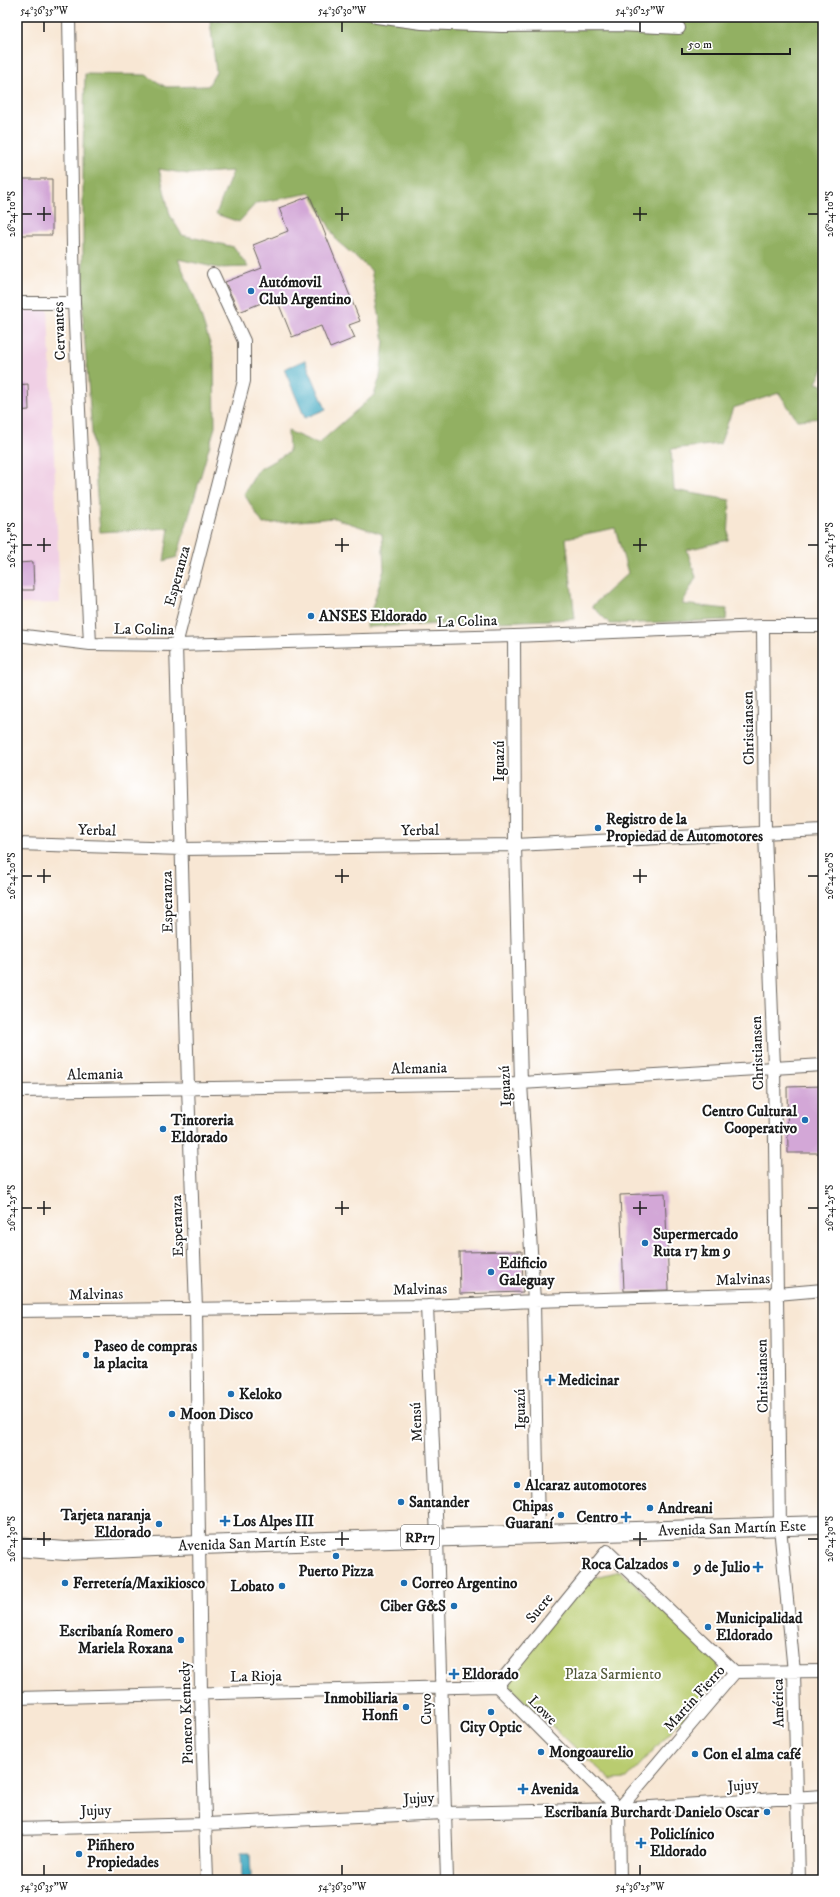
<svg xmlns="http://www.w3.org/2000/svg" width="840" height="1897" viewBox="0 0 840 1897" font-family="'IM FELL DW Pica',serif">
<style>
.built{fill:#f0d0e5}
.green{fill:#b9cc6f;stroke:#6a7446}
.forest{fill:#92b062;stroke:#57663f}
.water{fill:#41a9c1;stroke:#2e626e}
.building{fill:#d3a7d7}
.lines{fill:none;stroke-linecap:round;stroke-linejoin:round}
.street-casing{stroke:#69635c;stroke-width:14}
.primary-casing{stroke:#69635c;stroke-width:20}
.street{stroke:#fff;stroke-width:12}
.primary{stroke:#fff;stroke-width:18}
.ticks{fill:none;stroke:#1c1c1c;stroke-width:1.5}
.poi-dot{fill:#1f6fb2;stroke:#fff;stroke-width:1.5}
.labels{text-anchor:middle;stroke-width:4;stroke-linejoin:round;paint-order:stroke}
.shield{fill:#fff;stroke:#606060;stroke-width:1}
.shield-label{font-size:14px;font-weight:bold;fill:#1c1c1c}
.poi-label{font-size:15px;font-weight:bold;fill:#1c1c1c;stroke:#fff;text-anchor:start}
.street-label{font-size:15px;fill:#1c1c1c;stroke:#fff}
.park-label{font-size:15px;fill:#535a39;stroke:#fff}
.neatline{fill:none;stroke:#1c1c1c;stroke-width:1.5}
.ticks-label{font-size:10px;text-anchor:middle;fill:#1c1c1c}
</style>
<rect width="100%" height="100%" fill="#fff"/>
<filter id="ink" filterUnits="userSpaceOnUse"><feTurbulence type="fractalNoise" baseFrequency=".025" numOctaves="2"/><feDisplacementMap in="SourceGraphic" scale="8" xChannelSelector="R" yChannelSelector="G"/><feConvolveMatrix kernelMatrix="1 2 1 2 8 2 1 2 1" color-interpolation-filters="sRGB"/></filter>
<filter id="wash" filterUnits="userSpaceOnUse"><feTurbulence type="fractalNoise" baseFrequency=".012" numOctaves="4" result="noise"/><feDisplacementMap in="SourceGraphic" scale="16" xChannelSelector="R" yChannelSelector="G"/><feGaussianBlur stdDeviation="0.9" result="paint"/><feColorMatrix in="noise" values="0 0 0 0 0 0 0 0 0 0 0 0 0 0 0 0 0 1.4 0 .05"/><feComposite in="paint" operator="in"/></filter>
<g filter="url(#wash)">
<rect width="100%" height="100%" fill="#f8e7d4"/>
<path class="built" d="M17,309H48L60,603L17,604Z"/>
<path class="green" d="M17,319L19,385H17Z
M620,1571L718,1662L719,1679L627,1779L611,1780L510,1688L512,1667L589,1579Z"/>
<path class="forest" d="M294,17H823V369L816,383L823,385V418L797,420L779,393L733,408L720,444L671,449L674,490L730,500L728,540L687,550L696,577L682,604L727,609L726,620L610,624L592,606L628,573L615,528L566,538L575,619L366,627L384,570L382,534L334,518L263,524L244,494L258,470L289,452L288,431L318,444L374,395L380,377L384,341L371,270L337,241L311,193L256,203L239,222L216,214L233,171L188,174L159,169L170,215L182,235L234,247L248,267L218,268L178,259L195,298L214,356L215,427L177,557L164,561L169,528L100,532L83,320V152L85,74L146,75L166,87L208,86L216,72L210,21L283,20Z"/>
<path class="water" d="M305,360L326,409L305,418L284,369Z
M241,1853H250L251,1877H242Z"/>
<g id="blocks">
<path class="building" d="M17,179H52V235H17Z
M310,196L360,321L349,325L355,338L330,348L321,326L292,337L276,297L239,312L225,282L262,268L253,245L288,231L279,208Z
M28,384L29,410L17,411V385Z
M33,562L34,590H17V563Z
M823,1086V1153H788L787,1087Z
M665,1193L669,1290L624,1291L620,1195Z
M522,1251L523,1292L460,1294L459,1252Z"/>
</g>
</g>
<g filter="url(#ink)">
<use href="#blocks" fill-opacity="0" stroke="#69635c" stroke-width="1"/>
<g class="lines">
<defs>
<path id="street" d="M69,17L74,303L90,644
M376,17L422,23L502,26L619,25L679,28
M17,303H74
M763,626L765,833L774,1067L780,1527L794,1672L799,1880
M17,635L90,644L176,645L514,636L763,626H823
M514,636L515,845L521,1083L534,1301L538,1533
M17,844L182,849L515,845L823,830
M17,1087L21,1091L521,1083L823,1065
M427,1306L437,1537L447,1880
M17,1311L427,1306L534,1301L777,1294L823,1290
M607,1551L735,1672
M497,1686L619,1809L620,1880
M497,1686L607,1551
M17,1698L497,1686
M619,1809L735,1672L823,1671
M17,1829L206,1824L444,1813L619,1809L823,1796
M207,1880L201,1693L196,1308L188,1087L176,645L244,381V341L213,274"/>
<path id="primary" d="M17,1547L65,1551L200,1545L823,1525"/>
</defs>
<use href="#street" class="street-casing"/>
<use href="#primary" class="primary-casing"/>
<use href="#street" class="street"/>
<use href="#primary" class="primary"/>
</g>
</g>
<path class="ticks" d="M44,22V32M342,22V32M640,22V32M44,207V221M342,207V221M640,207V221M22,214H32M37,214H51M335,214H349M633,214H647M808,214H818M44,538V552M342,538V552M640,538V552M22,545H32M37,545H51M335,545H349M633,545H647M808,545H818M44,869V883M342,869V883M640,869V883M22,876H32M37,876H51M335,876H349M633,876H647M808,876H818M44,1201V1215M342,1201V1215M640,1201V1215M22,1208H32M37,1208H51M335,1208H349M633,1208H647M808,1208H818M44,1532V1546M342,1532V1546M640,1532V1546M22,1539H32M37,1539H51M335,1539H349M633,1539H647M808,1539H818M44,1865V1875M342,1865V1875M640,1865V1875"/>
<g class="poi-dot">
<circle cx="251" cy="291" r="4"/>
<circle cx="311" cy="616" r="4"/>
<circle cx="598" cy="828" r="4"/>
<circle cx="805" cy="1120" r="4"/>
<circle cx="163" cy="1129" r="4"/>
<circle cx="645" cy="1243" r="4"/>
<circle cx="491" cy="1272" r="4"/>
<circle cx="86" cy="1355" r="4"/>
<path d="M548 1374h4v4h4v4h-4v4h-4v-4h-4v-4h4z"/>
<circle cx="231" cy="1394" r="4"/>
<circle cx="172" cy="1414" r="4"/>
<circle cx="517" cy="1485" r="4"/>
<circle cx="401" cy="1502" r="4"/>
<circle cx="650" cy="1508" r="4"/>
<circle cx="561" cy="1515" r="4"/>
<path d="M624 1511h4v4h4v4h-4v4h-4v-4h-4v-4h4z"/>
<path d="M223 1515h4v4h4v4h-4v4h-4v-4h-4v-4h4z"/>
<circle cx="159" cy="1524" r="4"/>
<circle cx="336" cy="1556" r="4"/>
<circle cx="676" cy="1564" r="4"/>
<path d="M756 1561h4v4h4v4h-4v4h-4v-4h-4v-4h4z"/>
<circle cx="65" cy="1583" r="4"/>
<circle cx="404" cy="1583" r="4"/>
<circle cx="282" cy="1586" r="4"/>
<circle cx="454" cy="1606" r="4"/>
<circle cx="708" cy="1627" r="4"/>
<circle cx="181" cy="1640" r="4"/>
<path d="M452 1668h4v4h4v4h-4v4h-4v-4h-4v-4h4z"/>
<circle cx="406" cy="1707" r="4"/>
<circle cx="491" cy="1712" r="4"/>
<circle cx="541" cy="1752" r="4"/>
<circle cx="695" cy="1754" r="4"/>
<path d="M521 1783h4v4h4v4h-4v4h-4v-4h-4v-4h4z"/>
<circle cx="767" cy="1812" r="4"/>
<path d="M639 1837h4v4h4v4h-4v4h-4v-4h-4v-4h4z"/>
<circle cx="79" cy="1854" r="4"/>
</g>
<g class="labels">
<rect class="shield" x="401" y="1525" width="38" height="24" rx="3"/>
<g class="shield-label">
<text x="420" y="1542">RP17</text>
</g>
<g class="poi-label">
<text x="259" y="287">Autómovil<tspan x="259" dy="17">Club Argentino</tspan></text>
<text x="319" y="621">ANSES Eldorado</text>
<text x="606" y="824">Registro de la<tspan x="606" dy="17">Propiedad de Automotores</tspan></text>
<text x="797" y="1116" text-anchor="end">Centro Cultural<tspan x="797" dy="17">Cooperativo</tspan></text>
<text x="171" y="1125">Tintoreria<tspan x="171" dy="17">Eldorado</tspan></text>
<text x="653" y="1239">Supermercado<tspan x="653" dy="17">Ruta 17 km 9</tspan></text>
<text x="499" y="1268">Edificio<tspan x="499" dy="17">Galeguay</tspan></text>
<text x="94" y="1351">Paseo de compras<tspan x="94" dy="17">la placita</tspan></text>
<text x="558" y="1385">Medicinar</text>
<text x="239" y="1399">Keloko</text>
<text x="180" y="1419">Moon Disco</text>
<text x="525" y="1490">Alcaraz automotores</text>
<text x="409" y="1507">Santander</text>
<text x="553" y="1511" text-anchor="end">Chipas<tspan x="553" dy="17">Guaraní</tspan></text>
<text x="658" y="1513">Andreani</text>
<text x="151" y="1520" text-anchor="end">Tarjeta naranja<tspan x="151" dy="17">Eldorado</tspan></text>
<text x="618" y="1522" text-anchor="end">Centro</text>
<text x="233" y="1526">Los Alpes III</text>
<text x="668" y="1569" text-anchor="end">Roca Calzados</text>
<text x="750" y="1572" text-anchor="end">9 de Julio</text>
<text x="336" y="1576" text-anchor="middle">Puerto Pizza</text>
<text x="73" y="1588">Ferretería/Maxikiosco</text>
<text x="412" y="1588">Correo Argentino</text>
<text x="274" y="1591" text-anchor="end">Lobato</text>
<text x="446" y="1611" text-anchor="end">Ciber G&amp;S</text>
<text x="716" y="1623">Municipalidad<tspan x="716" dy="17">Eldorado</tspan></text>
<text x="173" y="1636" text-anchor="end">Escribanía Romero<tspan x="173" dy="17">Mariela Roxana</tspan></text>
<text x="462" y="1679">Eldorado</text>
<text x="398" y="1703" text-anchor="end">Inmobiliaria<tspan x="398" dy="17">Honfi</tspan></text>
<text x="491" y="1732" text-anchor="middle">City Optic</text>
<text x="549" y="1757">Mongoaurelio</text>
<text x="703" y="1759">Con el alma café</text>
<text x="531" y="1794">Avenida</text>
<text x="759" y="1817" text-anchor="end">Escribanía Burchardt Danielo Oscar</text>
<text x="650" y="1839">Policlínico<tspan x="650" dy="17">Eldorado</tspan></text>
<text x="87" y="1850">Piñhero<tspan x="87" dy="17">Propiedades</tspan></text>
</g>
<g class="street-label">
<text transform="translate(59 331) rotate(-92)" y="5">Cervantes</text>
<text transform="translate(177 576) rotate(-75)" y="5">Esperanza</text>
<text transform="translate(467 621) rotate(-2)" y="5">La Colina</text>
<text transform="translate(144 629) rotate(1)" y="5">La Colina</text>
<text transform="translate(748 728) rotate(-91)" y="5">Christiansen</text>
<text transform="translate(499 761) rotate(-90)" y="5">Iguazú</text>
<text transform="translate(97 830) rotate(2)" y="5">Yerbal</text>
<text transform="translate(420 830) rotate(-1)" y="5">Yerbal</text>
<text transform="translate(167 902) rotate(-91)" y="5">Esperanza</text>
<text transform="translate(757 1053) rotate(-92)" y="5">Christiansen</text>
<text transform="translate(419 1068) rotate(-1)" y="5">Alemania</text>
<text transform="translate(95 1074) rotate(-1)" y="5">Alemania</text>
<text transform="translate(505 1086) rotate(-93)" y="5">Iguazú</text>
<text transform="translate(177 1226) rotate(-92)" y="5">Esperanza</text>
<text transform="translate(743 1279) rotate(-2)" y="5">Malvinas</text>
<text transform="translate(420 1289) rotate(-1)" y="5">Malvinas</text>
<text transform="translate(96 1294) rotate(-1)" y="5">Malvinas</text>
<text transform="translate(762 1376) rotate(-91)" y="5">Christiansen</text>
<text transform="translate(520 1409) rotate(-91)" y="5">Iguazú</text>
<text transform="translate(416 1422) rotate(-92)" y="5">Mensú</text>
<text transform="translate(732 1528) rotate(-2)" y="5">Avenida San Martín Este</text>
<text transform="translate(252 1543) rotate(-2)" y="5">Avenida San Martín Este</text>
<text transform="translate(539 1608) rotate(-51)" y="5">Sucre</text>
<text transform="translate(256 1676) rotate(-1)" y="5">La Rioja</text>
<text transform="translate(694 1698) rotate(-48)" y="5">Martin Fierro</text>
<text transform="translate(778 1703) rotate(-91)" y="5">América</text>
<text transform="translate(426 1709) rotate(-91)" y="5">Cuyo</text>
<text transform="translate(543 1710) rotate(45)" y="5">Lowe</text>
<text transform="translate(186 1713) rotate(-92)" y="5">Pionero Kennedy</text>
<text transform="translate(743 1785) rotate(-4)" y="5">Jujuy</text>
<text transform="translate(419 1798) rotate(-3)" y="5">Jujuy</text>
<text transform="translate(96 1810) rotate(-2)" y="5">Jujuy</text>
</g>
<g class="park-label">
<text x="613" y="1679">Plaza Sarmiento</text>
</g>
</g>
<rect width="840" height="1897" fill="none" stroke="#fff" stroke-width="44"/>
<path d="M682 48v6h108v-6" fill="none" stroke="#1c1c1c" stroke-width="2"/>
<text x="688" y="48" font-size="12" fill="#1c1c1c" stroke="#ffffff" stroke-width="3" paint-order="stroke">50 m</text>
<rect x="22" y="22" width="796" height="1853" class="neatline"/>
<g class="ticks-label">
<text x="44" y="14">54°36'35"W</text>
<text x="342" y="14">54°36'30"W</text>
<text x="640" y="14">54°36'25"W</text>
<text transform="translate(11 214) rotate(-90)" y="4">26°24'10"S</text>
<text transform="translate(829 214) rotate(-90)" y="4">26°24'10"S</text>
<text transform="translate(11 545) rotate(-90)" y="4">26°24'15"S</text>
<text transform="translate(829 545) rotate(-90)" y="4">26°24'15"S</text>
<text transform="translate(11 876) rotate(-90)" y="4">26°24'20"S</text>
<text transform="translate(829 876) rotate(-90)" y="4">26°24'20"S</text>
<text transform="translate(11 1208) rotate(-90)" y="4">26°24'25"S</text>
<text transform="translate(829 1208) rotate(-90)" y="4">26°24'25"S</text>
<text transform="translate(11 1539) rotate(-90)" y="4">26°24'30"S</text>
<text transform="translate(829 1539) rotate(-90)" y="4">26°24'30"S</text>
<text x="44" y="1890">54°36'35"W</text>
<text x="342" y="1890">54°36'30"W</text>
<text x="640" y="1890">54°36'25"W</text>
</g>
</svg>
